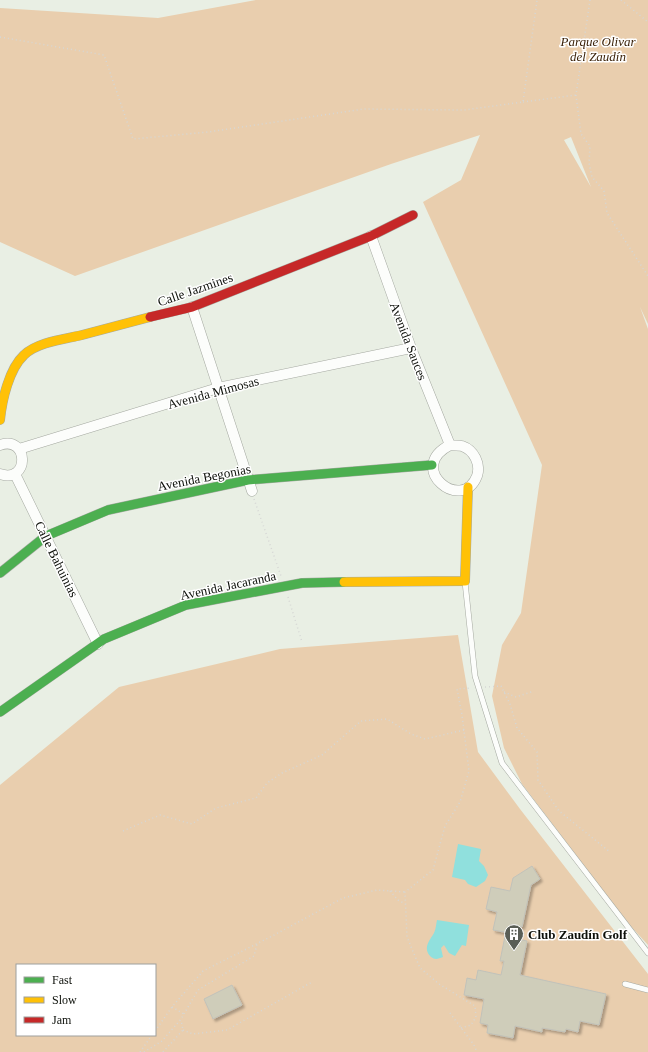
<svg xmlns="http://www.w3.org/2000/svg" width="648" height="1052" viewBox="0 0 648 1052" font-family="Georgia,serif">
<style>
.green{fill:#e9ceae;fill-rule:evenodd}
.water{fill:#90e0dd}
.building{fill:#cfcdba;stroke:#c1c2ba;filter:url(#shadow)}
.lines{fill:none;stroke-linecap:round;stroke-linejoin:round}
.lane-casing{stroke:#a5a9a1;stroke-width:6}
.street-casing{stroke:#a5a9a1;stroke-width:11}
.fast-casing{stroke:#a5a9a1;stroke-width:10}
.slow-casing{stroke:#a5a9a1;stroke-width:10}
.jam-casing{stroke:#a5a9a1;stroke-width:10}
.path{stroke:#d6d7d5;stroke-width:1.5;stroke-dasharray:1 3;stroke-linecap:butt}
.lane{stroke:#fcfdfb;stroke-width:5}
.street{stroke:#fcfdfb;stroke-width:10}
.fast{stroke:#4caf50;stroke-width:9}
.slow{stroke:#ffc107;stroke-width:9}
.jam{stroke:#c62828;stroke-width:9}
.labels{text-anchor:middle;stroke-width:3;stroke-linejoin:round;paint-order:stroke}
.park-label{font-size:13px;font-style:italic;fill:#3c230a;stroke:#fff}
.street-label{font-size:13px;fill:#0d100a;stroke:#fff}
.poi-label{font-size:13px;font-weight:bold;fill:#0d100a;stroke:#fff;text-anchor:start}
</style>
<defs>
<filter id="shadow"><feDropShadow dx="2.5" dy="2.5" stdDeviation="1" flood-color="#0004"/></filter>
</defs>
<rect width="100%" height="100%" fill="#e9efe4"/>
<path class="green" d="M256,0H648V324L640,307L648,329V945L626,921L522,784L504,748L492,696L502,645L521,613L542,465L423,202L461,180L480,135L391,164L75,276L0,242V8L158,18ZM571,137L591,187L564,140Z
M458,635L478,752L520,809L648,974V1052H0V785L119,687L280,649ZM17,965H155V1035H17Z"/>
<path class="water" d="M458,844L481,849L479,861L484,866L488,875L485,881L476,887L468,884L465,880L452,877Z
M437,920L469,925L466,946L462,945L455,956L449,953L444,945L441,948L443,957C438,959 435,960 431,957C422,948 430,940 434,933C436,929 436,924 437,920Z"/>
<path class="building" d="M532,866L540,879L531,885L522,927L511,924L509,933L493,930L497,912L486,909L491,887L510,891L513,878Z
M505,936L527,941L520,975L606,994L599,1025L580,1021L578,1032L566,1029L565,1032L542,1028V1032L515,1026L513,1038L487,1033L488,1025L480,1023L484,999L464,995L467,978L476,980L478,970L501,975L504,961H500Z
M232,985L242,1005L213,1019L204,999Z"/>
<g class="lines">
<defs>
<path id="lane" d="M465,582L475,676L502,763L648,953
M625,984L648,990"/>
<path id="street" d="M371,236L411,348L450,445
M192,307L252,491
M0,445C29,435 30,484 0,474
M450,445C454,446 458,445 462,446C474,450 481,464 477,476C462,514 405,468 450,445Z
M19,449L218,388L411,348
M15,474L98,644"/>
<path id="fast" d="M0,573L46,536L108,510L248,480L432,465
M0,712L104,639L186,605L302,583L344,582"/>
<path id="slow" d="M0,420C2,400 9,369 24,355C37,342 65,339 82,335C104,329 127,323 150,317
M344,582L465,581L468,487"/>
<path id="jam" d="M150,317L192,307L371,236L413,215"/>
</defs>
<use href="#lane" class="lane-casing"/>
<use href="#street" class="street-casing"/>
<use href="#fast" class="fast-casing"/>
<use href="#slow" class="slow-casing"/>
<use href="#jam" class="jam-casing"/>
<path class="path" d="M590,0L576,95L581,134L590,146L589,163L592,177L604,191L607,213L648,276
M621,0L648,22
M0,37L104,55L133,139L208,132L364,109L464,110L523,102L537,0
M523,102L576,95
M254,499L281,576
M288,597L302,642
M485,687L501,686L510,704L517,728L537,752L538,780L559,811L610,852
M504,692L516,697L534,691
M123,831L160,815L192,824L216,808L256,798L267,783L282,773L322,755L361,721L387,719L411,734L425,739L464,730
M390,891L398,900L405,904
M172,1007L184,1014
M450,1013L474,1045L477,1052
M461,1028L471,1025L476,1017L475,1006L439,984L420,968L407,937L405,892L433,870L445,826L460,802L469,771L462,715L457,689L471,688
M183,1030L193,1034L227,1030L312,982
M155,1031L172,1007L203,971L276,934L343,898L377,890L405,892
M140,1052L152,1035
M144,1052L162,1041L181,1019L198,990L254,956L257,944
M163,1052L183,1030L181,1020"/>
<use href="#lane" class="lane"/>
<use href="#street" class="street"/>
<use href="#fast" class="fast"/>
<use href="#slow" class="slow"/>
<use href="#jam" class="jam"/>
</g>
<defs>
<symbol id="building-pin" viewBox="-11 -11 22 30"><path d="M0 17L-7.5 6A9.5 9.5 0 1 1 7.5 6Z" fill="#5a5e56" stroke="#fff"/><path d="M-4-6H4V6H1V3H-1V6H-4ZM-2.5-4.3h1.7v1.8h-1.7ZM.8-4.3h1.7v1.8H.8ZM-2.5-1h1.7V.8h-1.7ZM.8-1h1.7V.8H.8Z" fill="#fff"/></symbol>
</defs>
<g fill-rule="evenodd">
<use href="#building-pin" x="503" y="923" width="22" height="30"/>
</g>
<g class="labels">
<g class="park-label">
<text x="598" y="46">Parque Olivar<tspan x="598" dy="15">del Zaudín</tspan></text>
</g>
<g class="street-label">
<text transform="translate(195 289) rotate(-19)" y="5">Calle Jazmines</text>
<text transform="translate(409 341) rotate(69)" y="5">Avenida Sauces</text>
<text transform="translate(213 392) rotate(-15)" y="5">Avenida Mimosas</text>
<text transform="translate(204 477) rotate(-11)" y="5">Avenida Begonias</text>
<text transform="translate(57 559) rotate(64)" y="5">Calle Bahuinias</text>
<text transform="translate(228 585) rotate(-12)" y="5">Avenida Jacaranda</text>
</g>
<g class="poi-label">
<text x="528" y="939">Club Zaudín Golf</text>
</g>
</g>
<rect x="16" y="964" width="140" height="72" fill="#ffffff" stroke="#9e9f9d"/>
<rect x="24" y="977" width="20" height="6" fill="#4caf50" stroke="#9e9f9d"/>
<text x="52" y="984" font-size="12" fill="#0d100a">Fast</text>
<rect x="24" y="997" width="20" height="6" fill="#ffc107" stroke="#9e9f9d"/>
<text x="52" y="1004" font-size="12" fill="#0d100a">Slow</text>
<rect x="24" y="1017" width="20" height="6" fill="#c62828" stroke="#9e9f9d"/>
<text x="52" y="1024" font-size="12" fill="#0d100a">Jam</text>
</svg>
